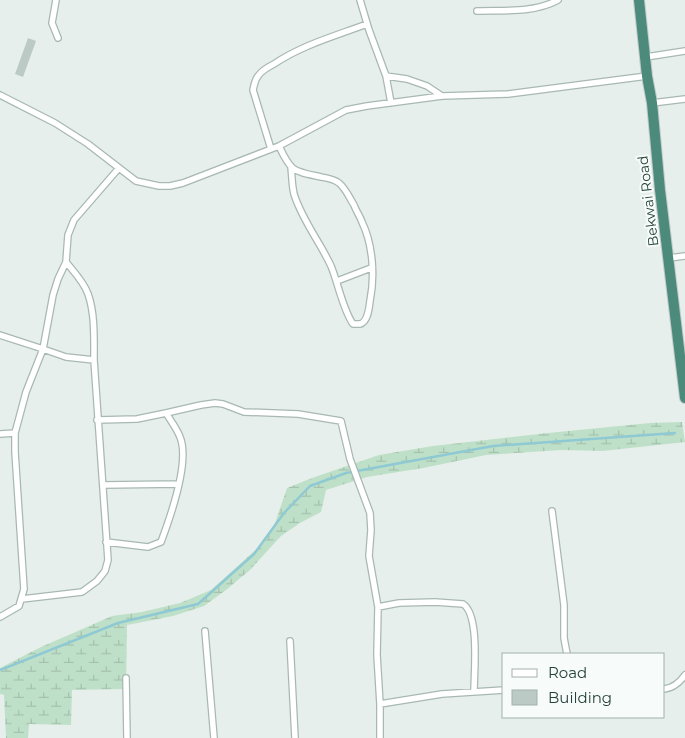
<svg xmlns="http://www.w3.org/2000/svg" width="685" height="738" viewBox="0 0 685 738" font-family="Montserrat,sans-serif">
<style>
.wetland{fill:url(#wetland-marsh)}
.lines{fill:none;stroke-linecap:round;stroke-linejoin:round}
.stream{stroke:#8ec9d4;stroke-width:2.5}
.building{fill:#bbcac4}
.minor-casing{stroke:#a8b8b2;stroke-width:8}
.trunk-casing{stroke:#c2cac8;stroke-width:12}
.minor{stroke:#fff;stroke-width:5.5}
.trunk{stroke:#4c8a7c;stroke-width:10}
.labels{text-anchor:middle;stroke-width:4;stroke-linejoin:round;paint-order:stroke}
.street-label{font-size:14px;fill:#24423a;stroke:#f7fbf9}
</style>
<defs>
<pattern id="wetland-marsh" width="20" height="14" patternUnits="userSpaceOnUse" patternTransform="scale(1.25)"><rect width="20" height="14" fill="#bfe0c8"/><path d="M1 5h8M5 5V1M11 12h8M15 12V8" fill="none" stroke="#a4c1ad"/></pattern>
</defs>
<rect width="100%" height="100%" fill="#e6efeb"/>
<path class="wetland" d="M682,422L685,442L603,451L561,450L486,455L423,468L367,477L326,490L321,512L300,523L281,536L250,570L226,590L204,606L173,616L127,625L126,689L72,690L71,725L29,724L28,738H6L4,695L0,694V668L41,647L112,616L142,612L180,603L211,590L260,546L274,526L287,488L312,478L379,455L433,446L548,433L650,423Z"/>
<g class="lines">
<path class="stream" d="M0,670L118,623L198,604L254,554L284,513L310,486L346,473L493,446L675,433"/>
</g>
<path class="building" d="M28,38L36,41L23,77L15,74Z"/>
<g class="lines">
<defs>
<path id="minor" d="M56,0L52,23L58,38
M360,0L369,30L386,76L391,103
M477,11C504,10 534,13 558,0
M646,57L685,51
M386,76L407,79L427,86L442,96
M0,95L55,123L88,144L136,181L159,186H170L183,183L279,146L346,110L367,106L442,96L508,94L647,76
M652,103L685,99
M279,146C291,172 293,171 321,177C327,178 334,179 339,183C346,189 349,197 354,205C356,211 360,216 362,222C373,245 375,276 370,301C369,308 368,322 360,324C360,324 353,324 353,324C343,310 338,283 331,266C320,242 302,220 294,194C292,186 292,176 291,167
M271,149L253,90C254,85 255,80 258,76C262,70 268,67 274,64C302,45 335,36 367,24
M669,258L685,256
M66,262C74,272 84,282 88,294C95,313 94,339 94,360L66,357L43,349L53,295L58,279L66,262L68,235L74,220L119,168
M337,281L371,268
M0,335L43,349L26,392L15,433V452L24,589L19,606L0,617
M97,420L137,419L166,413L201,405L215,403L223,404L244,412L298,414L341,421L350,459L370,513L371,530L369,556L378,607L377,655L380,704V738
M0,434L15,433
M103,485L179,484
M552,511L564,605V638L567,654
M106,542L148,547L161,542C170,518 190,461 180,437C177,429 171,421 166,413
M22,599L82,592L97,581L105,571L108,560L94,360
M378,607L399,603L435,602L463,604C480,615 474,673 474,692
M205,631L214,738
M290,641L295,738
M126,678L127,738
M664,689C673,688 680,682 685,675
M380,704L442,694L504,690"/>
<path id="trunk" d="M639,0L647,76L652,103L660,190L685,398"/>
</defs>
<use href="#minor" class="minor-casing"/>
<use href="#trunk" class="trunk-casing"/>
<use href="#minor" class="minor"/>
<use href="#trunk" class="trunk"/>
</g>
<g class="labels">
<g class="street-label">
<text transform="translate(648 201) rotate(-97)" y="5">Bekwai Road</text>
</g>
</g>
<rect x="502" y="653" width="162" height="65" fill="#f7fbf9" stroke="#a3b1ad"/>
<rect x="512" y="669" width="25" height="8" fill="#ffffff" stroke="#a3b1ad"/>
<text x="548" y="678" font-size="15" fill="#24423a">Road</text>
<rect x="512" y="690" width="25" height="15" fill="#bbcac4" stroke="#a3b1ad"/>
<text x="548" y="703" font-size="15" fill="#24423a">Building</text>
</svg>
